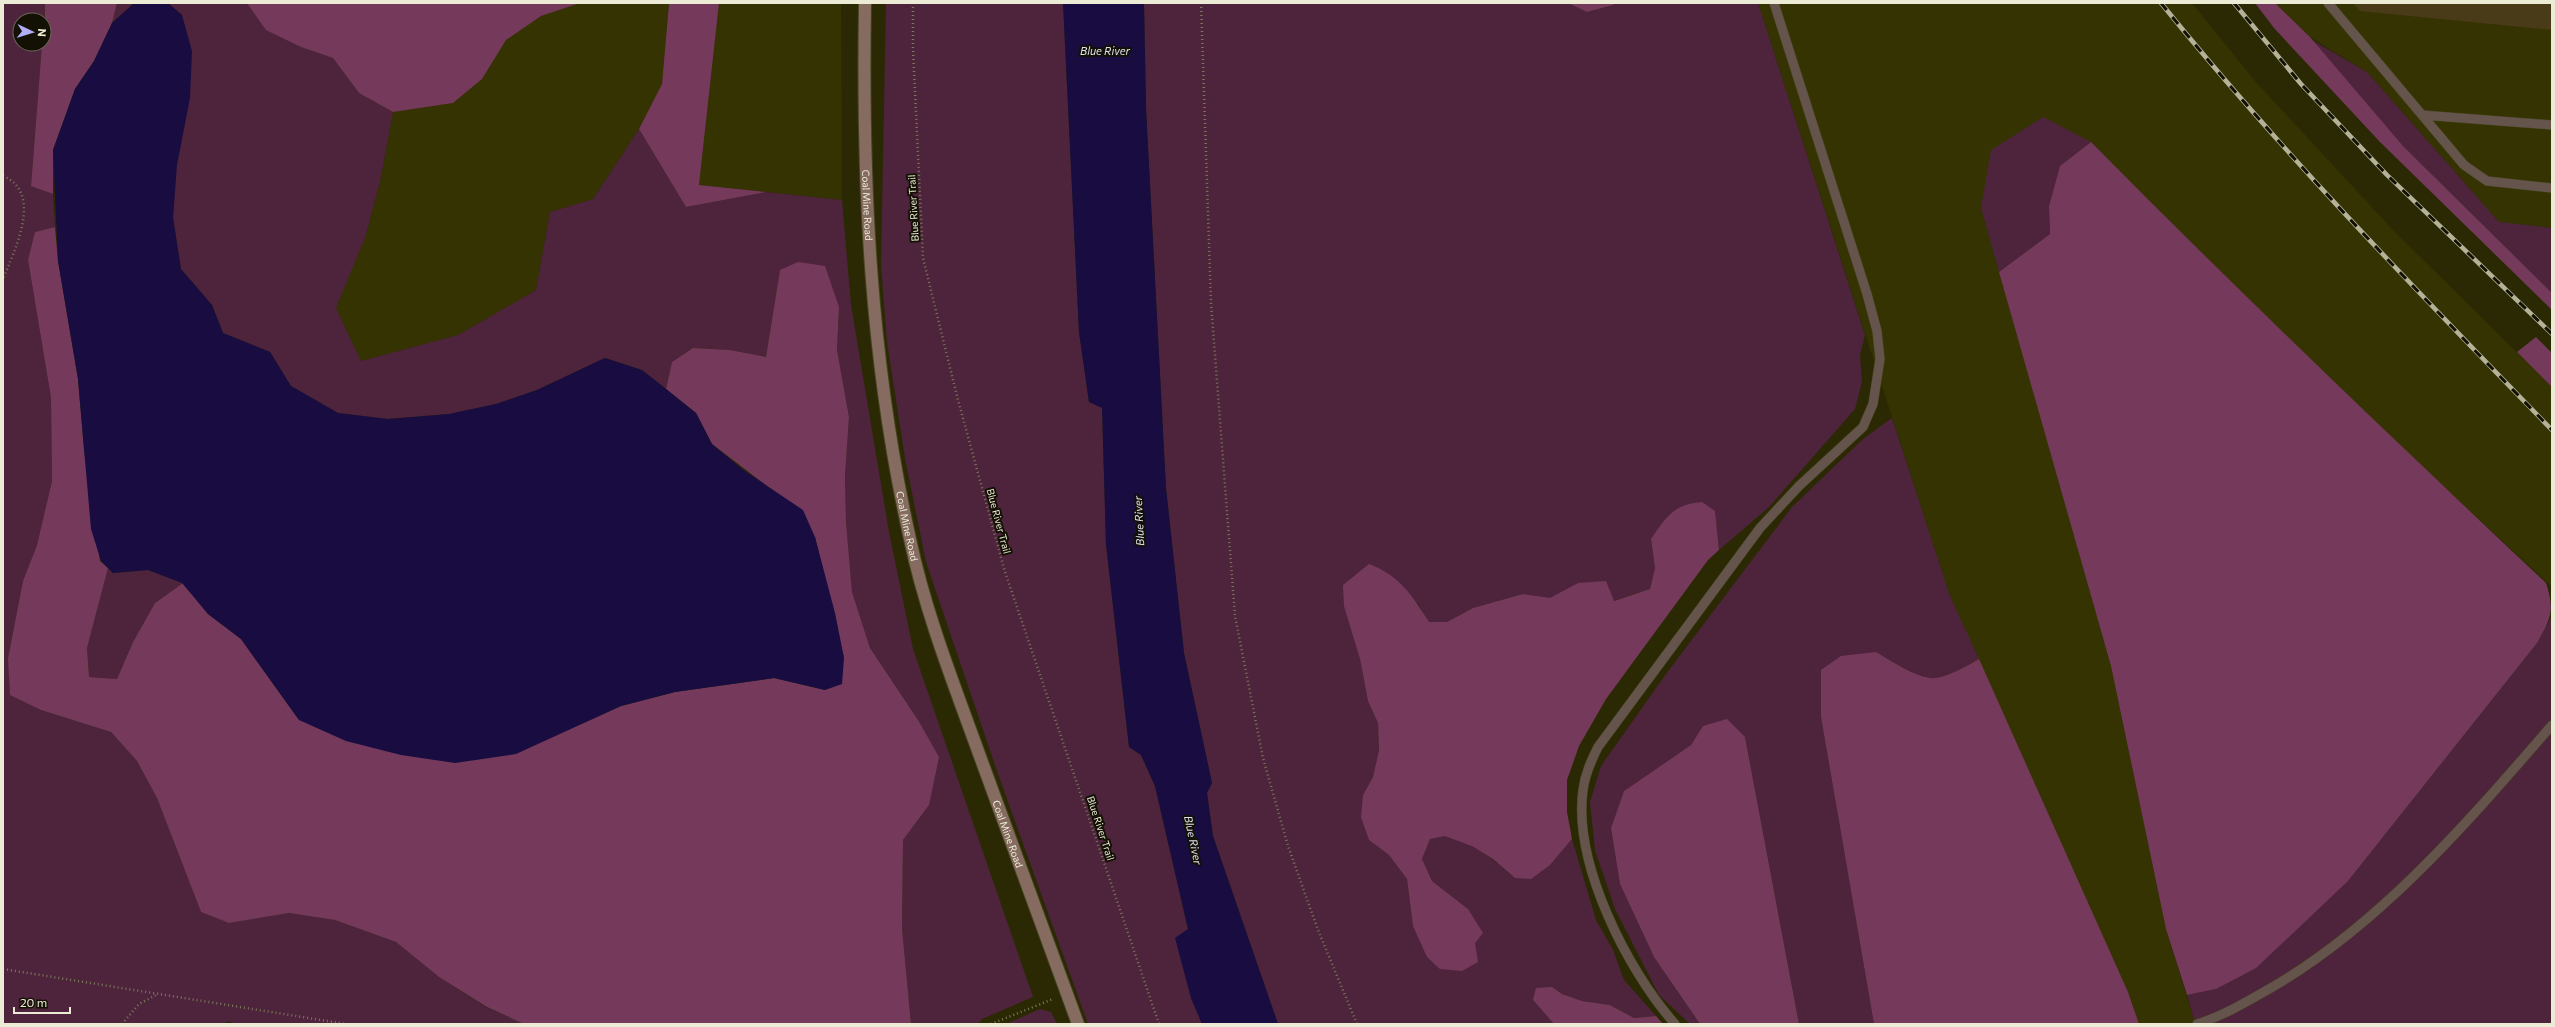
<svg xmlns="http://www.w3.org/2000/svg" width="2555" height="1027" viewBox="0 0 2555 1027" font-family="Commissioner,sans-serif">
<style>
.built{fill:#363302}
.green{fill:#4e243c}
.forest{fill:#753a5b}
.water{fill:#190c41}
.building{fill:#4a3b18}
.lines{fill:none;stroke-linecap:round;stroke-linejoin:round}
.lane-casing{stroke:#464421;stroke-width:10}
.secondary-casing{stroke:#464421;stroke-width:14}
.path{stroke:#7a7959;stroke-width:2.5;stroke-dasharray:1 3;stroke-linecap:butt}
.lane{stroke:#64544c;stroke-width:9}
.secondary{stroke:#866c60;stroke-width:12}
.rail-casing{stroke:#b4b399;stroke-width:4.5}
.rail{stroke:#121104;stroke-width:3;stroke-dasharray:9;stroke-linecap:butt}
.labels{text-anchor:middle;stroke-width:4;stroke-linejoin:round;paint-order:stroke}
.street-label{font-size:10px;fill:#ebebd6;stroke:#121104}
.water-label{font-size:11px;font-style:italic;fill:#e0dff2;stroke:#121104}
</style>
<rect width="100%" height="100%" fill="#2b2903"/>
<path class="built" d="M580,3H669L662,84L639,129L593,199L550,212L536,290L458,335L361,361L336,308L365,238L380,182L393,112L453,103L482,79L506,40L541,16Z
M719,3H841L842,200L699,185Z
M1758,3H2192L2255,81L2393,230L2552,387V587L2345,395L2186,239L2091,142L1981,208L2111,666L2166,929L2195,1024H2139L2128,992L1950,596Z
M2275,3H2552V228L2499,222L2367,72L2310,37Z"/>
<path class="green" d="M3,3H45L44,20H20V44H42L31,185L53,194L55,227L35,232L28,260L51,398L52,481L37,545L23,581L8,658L41,710L111,732L137,761L157,798L201,912L229,923L289,913L335,920L396,942L439,977L486,1007L524,1024H234L229,1021L222,1024H3Z
M117,3H134L112,23Z
M168,3H247L301,47L333,58L359,93L393,112L380,182L365,238L336,308L361,361L458,335L536,290L550,212L593,199L639,129L686,207L766,192L842,200L851,305L889,532L913,649L1033,997L982,1019L978,1024H911L902,928L903,840L929,805L918,720L870,648L852,592L846,522L845,476L849,417L837,350L839,307L780,270L766,357L730,350L693,348L672,362L666,389L642,370L605,358L537,390L496,404L449,414L388,419L338,413L291,386L270,352L223,333L212,305L181,269L173,218L182,15Z
M886,3H1063L1079,332L1089,402L1102,407L1106,544L1129,747L1141,755L1155,786L1188,929L1191,998L1202,1024H1088L998,774L926,562L905,458L887,342L881,266Z
M1144,3H1568L1587,12L1613,5V3H1758L1865,335L1860,355L1862,382L1855,409L1769,507L1719,550L1715,511L1651,540L1655,568L1650,589L1613,601L1578,583L1550,599L1523,594L1473,608L1447,622H1428L1417,602L1360,659L1368,701L1378,723L1379,750L1373,777L1363,795L1369,840L1389,855L1407,879L1413,926L1468,909L1432,881L1422,859L1430,839C1435,838 1441,836 1445,836C1472,840 1495,861 1515,878L1550,865L1572,839L1596,920L1613,950L1624,980L1656,1016L1634,1018L1610,1005L1582,1001L1562,994L1552,987L1533,1000L1554,1024H1278L1213,836L1207,793L1212,783L1184,653L1166,488L1146,108Z
M2312,40L2367,72L2499,222L2552,228V293L2403,146Z
M2043,117L2091,142L2060,166L2049,206L2050,234L1999,272L1981,208L1991,150Z
M1892,418L1950,596L1979,659C1965,667 1951,675 1936,678C1919,680 1890,660 1876,652L1821,717L1874,1024H1799L1745,737L1703,726L1691,745L1624,791L1611,828L1620,884L1654,957L1700,1024H1690L1659,995L1615,909L1595,850L1590,802L1601,766L1666,674L1792,507L1863,439Z
M108,568L113,573L148,570L183,583L155,603L133,642L117,679L89,677L87,648Z
M2552,616V1024H2195L2187,995L2216,989L2348,881L2537,643Z
M1040,1009L1051,1012L1057,1024H1006Z"/>
<path class="forest" d="M45,3H117L112,23L94,61L75,89L53,150V194L31,186L42,44H44Z
M247,3H580L541,16L506,40L482,79L453,103L393,112L359,93L333,58L301,47L266,30Z
M669,3H719L699,185L766,192L686,207L639,129L662,84Z
M1568,3H1613V5L1587,12Z
M2255,3H2275L2310,37L2403,146L2552,293V310L2380,142L2274,28Z
M2091,142C2239,292 2392,438 2546,583C2555,611 2551,618 2537,643L2348,881L2256,968L2216,989L2187,995L2166,929L2111,666L1999,272L2050,234L2049,206L2060,166Z
M55,227L58,261L78,379L84,450L100,561L108,568L87,648L89,677L117,679L133,642L155,603L183,583L208,614L241,639L299,720L579,725L621,706L675,692L774,678L825,690L844,658L815,537L767,486L712,444L696,413L666,389L672,362L693,348L730,350L766,357L780,270L798,262L825,266L839,307L837,350L849,417L845,476L846,522L852,592L870,648L918,720L939,757L929,805L903,840L902,928L911,1024H524L487,1007L439,977L396,942L335,920L289,913L229,923L201,912L157,798L137,761L111,732L41,710L10,695L8,658L23,581L37,545L52,481L51,398L28,260L35,232Z
M2536,337L2552,353V387L2517,352Z
M1702,502L1715,511L1719,550L1708,560L1606,699L1579,746L1567,780V812L1572,839L1550,865L1531,879L1515,878L1493,859L1472,846L1445,836L1430,839L1422,859L1432,881L1468,909L1483,933L1475,943L1478,962L1462,971L1440,969L1427,957L1413,926L1407,879L1389,855L1369,840L1361,817L1363,795L1373,777L1379,750L1378,723L1368,701L1360,659L1344,606L1343,585L1369,564C1400,576 1412,595 1429,622H1447L1473,608L1523,594L1550,598L1578,583L1606,581L1614,601L1650,589L1655,568L1651,539C1666,517 1674,504 1702,502Z
M1876,652C1890,660 1919,680 1936,678C1951,675 1965,667 1979,659L2128,992L2139,1024H1874L1821,717V670L1841,656Z
M1727,719L1745,737L1799,1024H1700L1654,957L1620,884L1611,828L1624,791L1691,745L1703,726Z
M1552,987L1562,994L1582,1001L1610,1005L1634,1018L1656,1016L1663,1024H1554L1533,1000L1536,988Z"/>
<path class="water" d="M134,3H168L182,15L192,51L190,98L177,165L173,218L181,269L212,305L223,333L270,352L291,386L338,413L388,419L449,414L496,404L537,390L605,358L642,370L666,389L696,413L712,444L742,469L803,510L815,537L835,613L844,658L842,684L825,690L774,678L675,692L621,706L516,754L455,763L401,755L346,741L299,720L241,639L208,614L182,583L148,570L113,573L101,561L91,529L78,379L58,261L53,150L75,89L94,61L112,23Z
M1063,3H1144L1146,108L1166,488L1184,653L1212,783L1207,793L1213,836L1278,1024H1202L1191,998L1175,938L1188,929L1155,786L1141,755L1129,747L1106,544L1102,408L1089,402L1079,332Z"/>
<path class="building" d="M2353,3H2552V30L2360,11Z"/>
<g class="lines">
<defs>
<path id="lane" d="M2328,3L2464,165L2487,181L2552,188
M2422,115L2552,125
M1675,1024C1627,970 1573,863 1583,790C1585,774 1591,761 1598,747L1760,528L1799,486L1863,427L1873,404L1880,359L1877,331L1867,294L1774,3
M2197,1024C2220,1017 2241,1005 2262,993C2376,930 2468,822 2552,725"/>
<g id="secondary">
<path id="s1" d="M865,3C862,185 870,361 910,539C925,611 953,682 978,751C1011,842 1044,933 1078,1024"/>
</g>
</defs>
<use href="#lane" class="lane-casing"/>
<use href="#secondary" class="secondary-casing"/>
<path class="path" d="M913,3V50L923,258L958,400L1005,572L1159,1024
M1201,3L1211,303L1235,616L1263,758L1288,846L1318,930L1357,1024
M3,176C44,193 14,251 3,279
M3,969L346,1024
M122,1024L139,1004L158,994
M991,1024L1053,999"/>
<use href="#lane" class="lane"/>
<use href="#secondary" class="secondary"/>
<defs>
<path id="rail" d="M2161,3C2282,153 2417,291 2552,430
M2234,3L2301,84L2387,175L2552,334"/>
</defs>
<use href="#rail" class="rail-casing"/>
<use href="#rail" class="rail"/>
</g>
<g class="labels">
<g class="street-label">
<text dy="4" stroke="none"><textPath href="#s1" startOffset="202">Coal Mine Road</textPath></text>
<text transform="translate(913 208) rotate(-93)" y="4">Blue River Trail</text>
<text transform="translate(999 521) rotate(75)" y="4">Blue River Trail</text>
<text dy="4" stroke="none"><textPath href="#s1" startOffset="526">Coal Mine Road</textPath></text>
<text transform="translate(1101 828) rotate(72)" y="4">Blue River Trail</text>
<text dy="4" stroke="none"><textPath href="#s1" startOffset="850">Coal Mine Road</textPath></text>
</g>
<g class="water-label">
<text x="1105" y="55">Blue River</text>
<text transform="translate(1139 521) rotate(-93)" y="4">Blue River</text>
<text transform="translate(1193 840) rotate(78)" y="4">Blue River</text>
</g>
</g>
<rect width="2555" height="1027" fill="none" stroke="#ebebd6" stroke-width="8"/>
<g transform="translate(32 32) rotate(94)"><circle r="19" fill="#121104" stroke="#696858"/>
<path d="M0-3L7 15L0 10L-7 15Z" fill="#b2adf9"/>
<text y="-6" font-size="11" font-weight="bold" text-anchor="middle" fill="#ebebd6">N</text>
</g>
<path d="M14 1007v6h56v-6" fill="none" stroke="#ebebd6" stroke-width="2"/>
<text x="20" y="1007" font-size="12" fill="#ebebd6" stroke="#121104" stroke-width="3" paint-order="stroke">20 m</text>
</svg>
